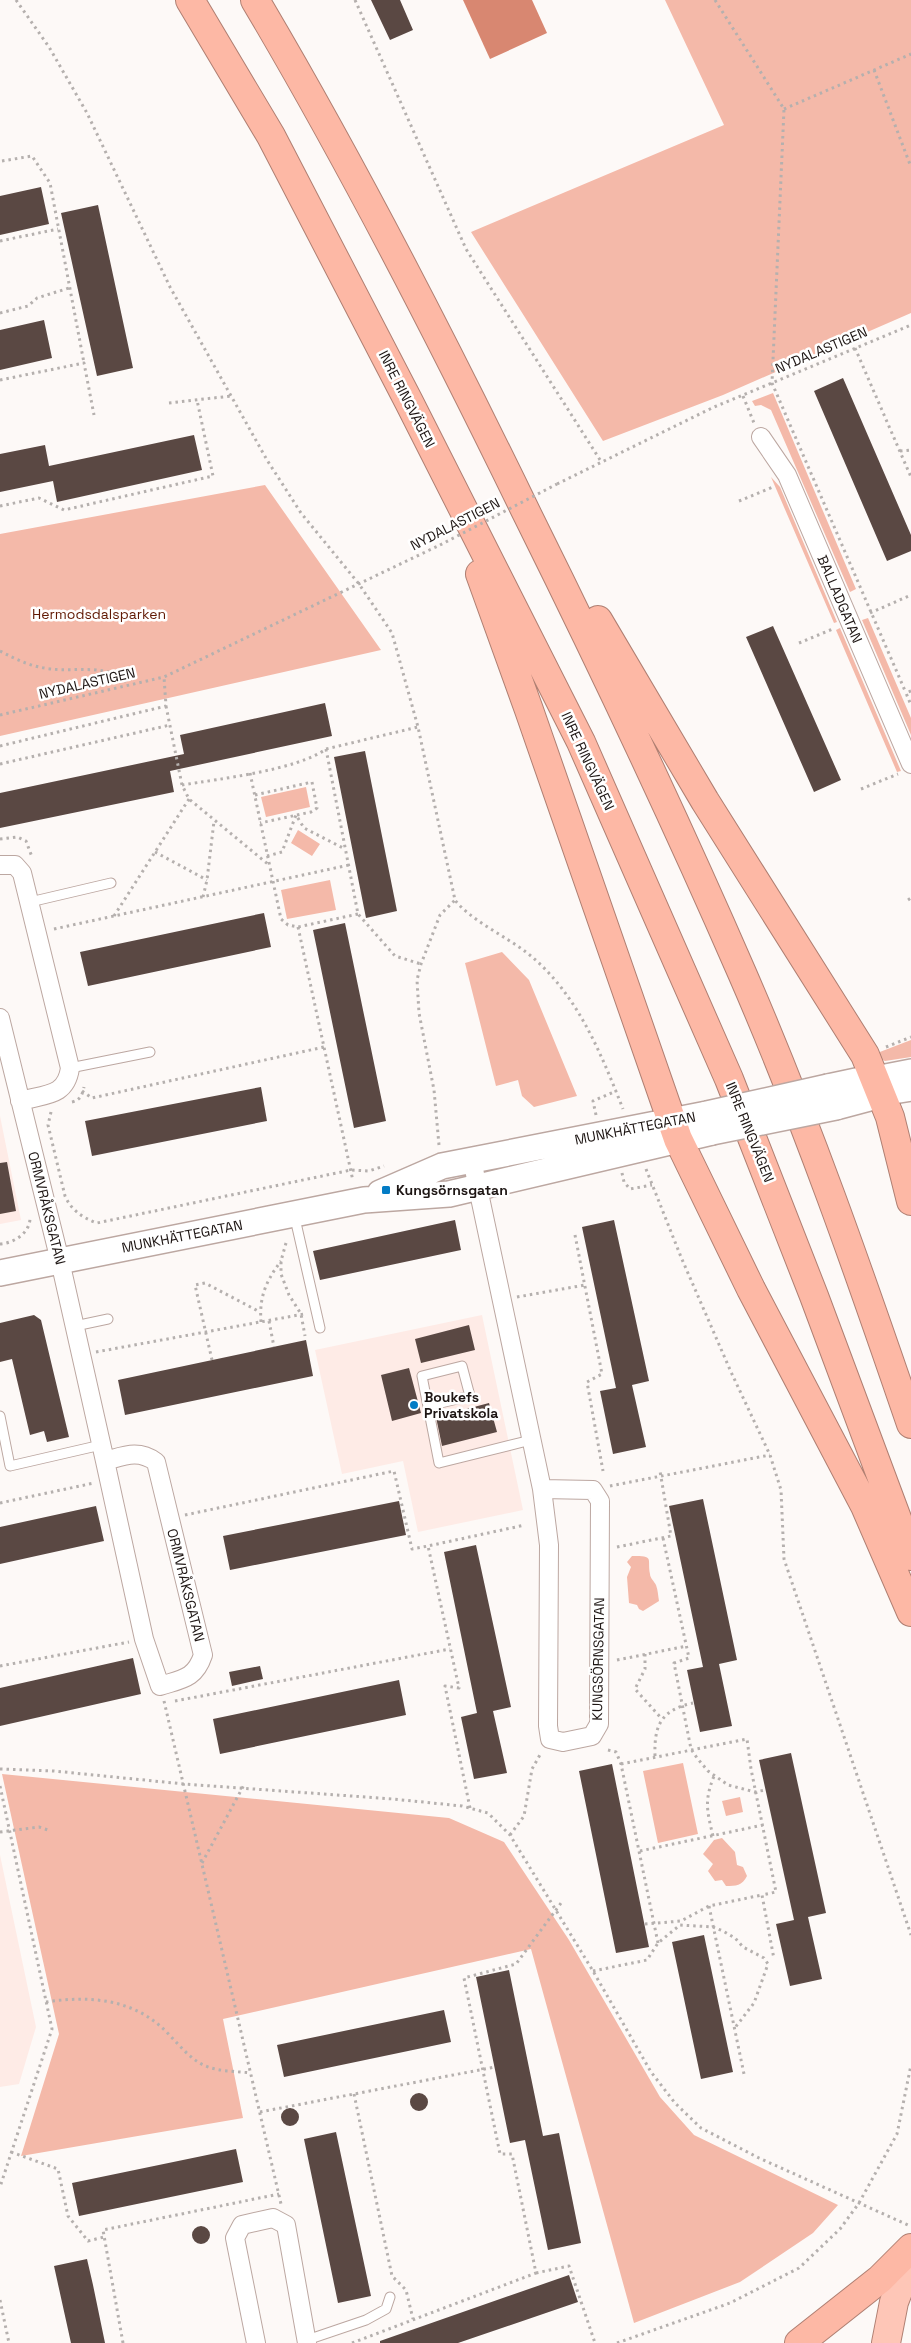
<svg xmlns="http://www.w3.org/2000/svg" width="911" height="2343" viewBox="0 0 911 2343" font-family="'Space Grotesk',sans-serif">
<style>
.built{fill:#feebe6}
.green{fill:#f4b9a9}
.water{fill:#d88771}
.building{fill:#5a4843}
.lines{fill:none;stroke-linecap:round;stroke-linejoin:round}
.service-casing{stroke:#bca7a1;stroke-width:11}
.minor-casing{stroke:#bca7a1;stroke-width:20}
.tertiary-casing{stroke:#bca7a1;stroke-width:24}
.secondary-casing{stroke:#bca7a1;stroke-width:28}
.trunk-casing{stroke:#af7f72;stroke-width:30}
.motorway-casing{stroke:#af7f72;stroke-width:30}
.path{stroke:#b5b0ae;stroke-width:3;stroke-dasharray:2.5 4;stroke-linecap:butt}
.service{stroke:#fff;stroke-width:9}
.minor{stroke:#fff;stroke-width:18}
.tertiary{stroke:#fff;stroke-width:21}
.secondary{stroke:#fff;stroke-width:25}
.trunk{stroke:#fec6b7;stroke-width:28}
.motorway{stroke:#fdb8a5;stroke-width:28}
.secondary-bridge-casing{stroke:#bca7a1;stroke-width:28;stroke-linecap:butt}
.path-bridge{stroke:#b5b0ae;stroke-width:3;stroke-dasharray:2.5 4;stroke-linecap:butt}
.secondary-bridge{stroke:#fff;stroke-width:25}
.poi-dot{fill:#037cc5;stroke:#fff;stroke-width:2}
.labels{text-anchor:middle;stroke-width:5;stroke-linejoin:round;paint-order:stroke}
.street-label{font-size:14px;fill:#1e1614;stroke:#fff}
.park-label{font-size:14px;fill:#611904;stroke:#fff}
.poi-label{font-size:14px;font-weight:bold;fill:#1e1614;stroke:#fff;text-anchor:start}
</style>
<rect width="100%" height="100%" fill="#fdf9f7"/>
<path class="built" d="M0,1116L21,1220L0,1224Z
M482,1315L523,1510L418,1532L403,1461L342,1474L315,1350Z
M0,1855L36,2027L19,2084L0,2087Z"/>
<path class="green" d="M665,0H911V313L723,395L603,441L471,232L724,125Z
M773,393L856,589L850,592L771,410L761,405L755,406L752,401Z
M771,477L780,487L837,622L834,623Z
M265,485L381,650L0,736V534Z
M868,618L911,718V735L862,620Z
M840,628L901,771L897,772L836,630Z
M306,787L310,807L266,817L261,797Z
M298,830L320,844L312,856L291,843Z
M330,880L336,910L287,919L281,890Z
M502,952L529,980L577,1096L534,1107L522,1096L518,1080L496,1086L465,963Z
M911,1040V1057L885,1061L872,1055Z
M632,1556C655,1556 647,1558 650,1574C650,1578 654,1581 656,1585C658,1590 658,1596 659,1601L643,1611L639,1609L637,1605L629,1603L627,1577L631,1567L627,1562Z
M683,1763L698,1834L658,1843L643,1771Z
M2,1774L449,1818L504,1842L569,1940L660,2097L694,2135L838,2205L813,2233L740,2282L634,2323L531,1949L223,2019L243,2118L21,2156L59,2034Z
M740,1797L743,1812L726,1816L722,1801Z
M722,1838L735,1852L737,1865L743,1867L747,1876C742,1886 736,1886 726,1886L722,1880L715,1881L708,1871L713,1864L703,1854L714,1840Z"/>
<path class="water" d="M463,0H532L547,33L490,59Z"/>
<path class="building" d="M371,0H400L413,30L390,40Z
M41,187L49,224L0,235V196Z
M98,205L133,368L97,376L61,213Z
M44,320L52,358L0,370V330Z
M843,378L911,535V551L887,561L814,391Z
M194,435L202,470L57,502L53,481L0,492V454L45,445L49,466Z
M773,626L841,780L814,792L746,637Z
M325,703L332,736L170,771L174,792L0,828V793L184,754L180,735Z
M365,751L397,911L366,918L334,757Z
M264,913L271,947L88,986L80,952Z
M345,923L386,1121L354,1128L313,930Z
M261,1087L267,1121L92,1156L85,1121Z
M7,1162L16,1211L0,1214V1163Z
M455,1220L461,1250L320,1280L313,1251Z
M614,1220L649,1381L632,1385L646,1447L613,1454L600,1391L616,1388L582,1227Z
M34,1315L41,1320L69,1437L47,1442L44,1431L30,1435L12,1359L0,1362V1323Z
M469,1325L475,1350L421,1363L415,1339Z
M306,1340L313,1376L125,1415L118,1380Z
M409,1368L421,1413L392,1421L381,1375Z
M489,1403L497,1432L442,1446L436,1417Z
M703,1499L737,1660L719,1664L732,1726L700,1732L687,1670L703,1667L669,1506Z
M399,1501L406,1535L230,1570L223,1536Z
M96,1506L104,1541L0,1564V1527Z
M476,1545L511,1707L493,1711L507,1773L474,1779L461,1717L477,1713L444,1552Z
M133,1658L141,1694L0,1726V1688Z
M260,1666L263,1679L232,1686L229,1672Z
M399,1680L406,1715L220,1754L213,1719Z
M791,1753L826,1913L808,1917L822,1979L790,1986L776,1924L794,1920L759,1760Z
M612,1764L649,1947L616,1953L579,1771Z
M704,1935L733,2072L701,2079L672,1942Z
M509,1970L543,2136L559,2133L581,2243L548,2250L525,2140L510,2143L476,1977Z
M444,2010L451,2042L284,2077L277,2045Z
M410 2102a9 9 0 1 1 18 0a9 9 0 1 1-18 0Z
M281 2117a9 9 0 1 1 18 0a9 9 0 1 1-18 0Z
M336,2132L371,2296L338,2303L304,2139Z
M236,2149L243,2182L79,2216L72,2183Z
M192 2235a9 9 0 1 1 18 0a9 9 0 1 1-18 0Z
M87,2259L93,2285L105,2343H71L54,2266Z
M569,2275L578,2302L458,2343H380V2341Z"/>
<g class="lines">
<defs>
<path id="service" d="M30,902L111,883
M70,1068L150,1052
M294,1214L320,1328
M75,1326L108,1319
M428,1406L470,1396L462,1366L422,1376L439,1463L531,1440
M0,1416L10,1466L101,1445
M307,2340L366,2320L386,2309L390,2297"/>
<path id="minor" d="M761,437L787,475L911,764
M0,865H15L22,873L70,1068C66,1097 45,1094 20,1101
M0,1018L60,1261L105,1461C124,1456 138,1449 156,1462L203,1655C195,1679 182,1679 160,1686L144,1639L105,1461
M472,1160L542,1489L549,1545L548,1726L550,1739L563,1742L592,1736L599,1724L600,1501L593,1490L542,1489
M256,2343L235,2238L242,2225L273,2218L286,2225L307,2343"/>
<path id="tertiary" d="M875,1077L911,1070
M881,1095L911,1090"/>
<path id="secondary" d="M828,1087L875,1077
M836,1107L881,1095
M380,1193L442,1166L707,1114
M0,1273L364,1200L449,1194L712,1132"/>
<path id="trunk" d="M886,2343L894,2302L911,2258"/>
<path id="motorway" d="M190,0L271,136L409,402L581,742L729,1079L814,1296L911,1556
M255,0C354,167 443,341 528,516C603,667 675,819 742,973C806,1120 859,1272 911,1424
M480,574L529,710L678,1139L751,1289L865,1506L911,1612
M598,620L705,801L865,1055L890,1117L911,1201
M799,2343L880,2279L911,2248"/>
</defs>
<use href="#service" class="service-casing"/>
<use href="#minor" class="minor-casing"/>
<use href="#tertiary" class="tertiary-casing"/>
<use href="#secondary" class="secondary-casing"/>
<use href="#trunk" class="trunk-casing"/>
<use href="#motorway" class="motorway-casing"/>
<path class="path" d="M16,0L49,47L87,113L170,287L267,460L301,513L359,584L392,633L418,727L455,900C469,919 505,936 526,952C576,991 600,1051 623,1109
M355,0L466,249L602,463
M715,0L784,109L772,383L906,693
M874,70L911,167
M784,109L911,54
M2,161L32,156L50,183L84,363
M0,241L58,229
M0,313L28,306L37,298L69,288
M855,348L911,477
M0,380L84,363L94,415
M743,396L754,423
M169,403L231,396
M900,451L911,450
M557,484L714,407L911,325
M739,501L773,487
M0,506L39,498L64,510L213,476L197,400
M870,613L911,595
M799,643L835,628
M0,651C17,660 32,667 51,669C76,672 111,663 128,684
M911,691L906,693L911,705
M166,706L182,785L189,799L269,865
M0,715L164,677L440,545
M0,746L166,706L164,677
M326,749L358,914L395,956L421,964
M0,764L170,725
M250,773L281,919L288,925L298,927L358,914
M182,785C219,779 297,770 326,749L418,727
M861,789L898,774
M255,795L312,782L317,808L311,812L260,823
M0,839L17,837L26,841L32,857
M155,852L207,880
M267,856L282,852L296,815L304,828L345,849
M203,897L207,880L214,821
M908,900L911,898
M114,916L189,799
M298,927L353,1181
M54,929L349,865
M886,1047L911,1037
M82,1091L92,1098L324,1047
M72,1102C80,1100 82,1096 84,1087
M51,1112L48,1125L65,1196C71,1210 83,1218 97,1223L351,1170L369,1171L384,1166
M596,1115L593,1101L616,1091
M439,1145L434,1090L419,1013L417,980L421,964L440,915L455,900
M646,1169L681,1257L731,1372L770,1455L781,1490L784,1559L911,1935
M622,1173L624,1182L630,1189L652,1185
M575,1235L602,1374L587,1382L603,1471
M286,1243L281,1261V1274L289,1295L301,1314L305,1336
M0,1244C14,1243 30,1233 30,1218
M517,1297L585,1285
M269,1321L274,1347
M261,1322C259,1297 266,1281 281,1261
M96,1352L304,1314
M212,1360L195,1285L205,1283L260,1312
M610,1486L770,1455
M0,1503L94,1483
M185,1515L394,1471L412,1549L428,1546
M663,1538L689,1658L674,1663L691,1749L697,1758L708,1771L728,1785L755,1792L765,1790
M617,1547L671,1536L660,1471
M645,1654V1669L635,1689L662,1719
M617,1660L687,1646
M0,1666L129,1642
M164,1701L281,2204
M175,1701L450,1649
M608,1750L616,1752L621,1764L658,1943
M655,1756C654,1725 661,1710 693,1703
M621,1764L747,1739L751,1769L776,1892L762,1895L774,1959
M0,1769L54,1771L184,1784L393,1799L462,1806L488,1813L510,1835L593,1971L651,2072L675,2103L701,2128L759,2158L908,2225
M0,1786L52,2029L0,2187
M470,1808L445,1686L459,1688L428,1546L525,1525
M0,1832L39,1827L51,1831
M510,1835L524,1816L532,1769L541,1753
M713,1836C707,1811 704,1801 714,1776
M640,1851L763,1825
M202,1863L245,1783
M709,1906L744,2074
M645,1924L681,1921L709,1906L762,1895
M593,1971L647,1960L658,1943L680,1925L713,1927L723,1931L735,1938L743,1947L764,1958L768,1964L754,2003L734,2029
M46,2002C86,1996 127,1998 159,2025C172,2036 184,2053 198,2062C213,2072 234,2071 251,2073
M354,2094L392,2276L406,2290L413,2319
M260,2112L495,2067
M11,2152L58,2169L68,2216L88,2241L104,2237
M536,2273L569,2266L595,2343
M0,2300L9,2343
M123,2343L103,2230L279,2194
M352,2343L536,2273L512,2154H500L464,1978L516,1964L561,1903
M617,2343L730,2303L799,2268L840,2229L859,2203L897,2134L911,2065"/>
<use href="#service" class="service"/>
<use href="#minor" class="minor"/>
<use href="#tertiary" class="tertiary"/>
<use href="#secondary" class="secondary"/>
<use href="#trunk" class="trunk"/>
<use href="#motorway" class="motorway"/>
<defs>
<path id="secondary-bridge" d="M707,1114L828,1087
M712,1132L836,1107"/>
</defs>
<use href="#secondary-bridge" class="secondary-bridge-casing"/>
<path class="path-bridge" d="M440,545L557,484"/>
<use href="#secondary-bridge" class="secondary-bridge"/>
</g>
<g class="poi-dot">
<rect x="381" y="1185" width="10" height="10" rx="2.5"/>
<circle cx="414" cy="1405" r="5"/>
</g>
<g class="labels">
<g class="street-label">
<text transform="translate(821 350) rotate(-23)" y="5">NYDALASTIGEN</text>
<text transform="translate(407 399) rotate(63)" y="5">INRE RINGVÄGEN</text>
<text transform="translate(455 524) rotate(-27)" y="5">NYDALASTIGEN</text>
<text transform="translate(840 599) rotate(67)" y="5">BALLADGATAN</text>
<text transform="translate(87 683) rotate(-13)" y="5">NYDALASTIGEN</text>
<text transform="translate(588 761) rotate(65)" y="5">INRE RINGVÄGEN</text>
<text transform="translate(635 1128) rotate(-11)" y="5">MUNKHÄTTEGATAN</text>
<text transform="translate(750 1132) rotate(68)" y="5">INRE RINGVÄGEN</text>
<text transform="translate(47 1208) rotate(76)" y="5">ORMVRÅKSGATAN</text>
<text transform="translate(182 1236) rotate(-11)" y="5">MUNKHÄTTEGATAN</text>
<text transform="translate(186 1585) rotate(76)" y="5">ORMVRÅKSGATAN</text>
<text transform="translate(598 1659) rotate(-89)" y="5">KUNGSÖRNSGATAN</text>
</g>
<g class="park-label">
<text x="99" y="619">Hermodsdalsparken</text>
</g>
<g class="poi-label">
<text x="396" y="1195">Kungsörnsgatan</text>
<text x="424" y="1402">Boukefs<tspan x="424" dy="16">Privatskola</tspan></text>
</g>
</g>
</svg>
